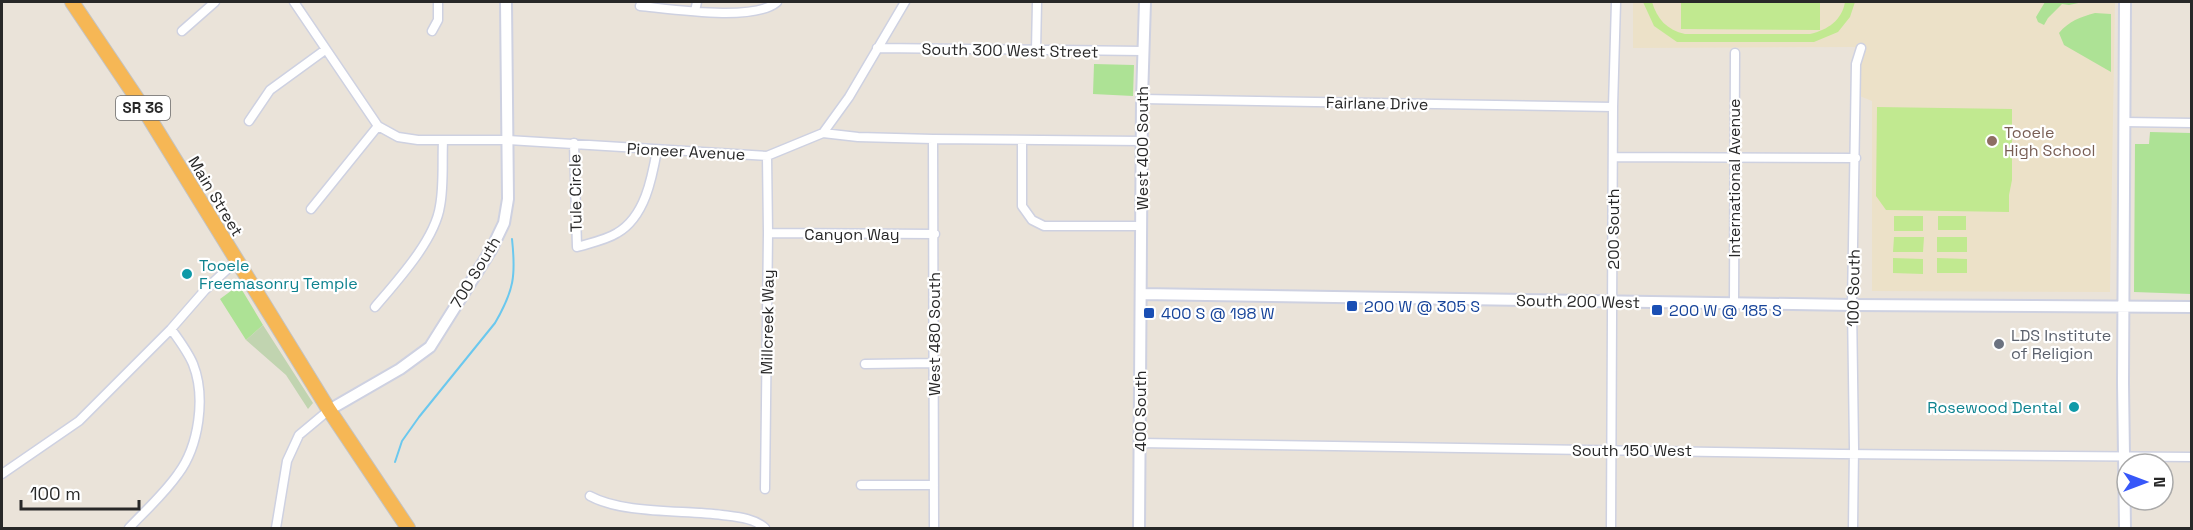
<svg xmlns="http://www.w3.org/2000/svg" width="2193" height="530" viewBox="0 0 2193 530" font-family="'Space Grotesk',sans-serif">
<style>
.education{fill:#ece1c8}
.green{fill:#ade295}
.cemetery{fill:#c1d4b0}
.pitch{fill:#c1e990}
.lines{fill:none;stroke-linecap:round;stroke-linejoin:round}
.stream{stroke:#6bc8ee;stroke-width:2}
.minor-casing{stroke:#ced1e1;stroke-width:11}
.tertiary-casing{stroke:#ced1e1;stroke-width:14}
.trunk-casing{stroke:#c3c3c3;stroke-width:16}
.minor{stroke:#fff;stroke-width:8}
.tertiary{stroke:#fff;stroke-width:10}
.trunk{stroke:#f6b755;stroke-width:14}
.education-dot{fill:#8d6e63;stroke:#fff;stroke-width:2}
.culture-dot{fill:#0f9aa8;stroke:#fff;stroke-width:2}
.transit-dot{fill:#1a4fb4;stroke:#fff;stroke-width:2}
.worship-dot{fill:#6b7280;stroke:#fff;stroke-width:2}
.labels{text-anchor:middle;stroke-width:4.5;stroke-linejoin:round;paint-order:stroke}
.shield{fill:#fff;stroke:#686868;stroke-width:1.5}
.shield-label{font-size:15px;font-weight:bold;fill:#282828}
.street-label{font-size:16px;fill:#282828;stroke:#fff}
.education-label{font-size:16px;fill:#785e54;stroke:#fff;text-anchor:start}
.culture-label{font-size:16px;fill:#0d838f;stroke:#fff;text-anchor:start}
.transit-label{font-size:16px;fill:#164399;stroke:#fff;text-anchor:start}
.worship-label{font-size:16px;fill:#5b616d;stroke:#fff;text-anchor:start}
</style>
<rect width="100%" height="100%" fill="#eae3d9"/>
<path class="education" d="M1633,2H2115L2110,292L1872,291V101L1855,94V47L1633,48Z"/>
<path class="green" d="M2045,2H2083L2069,5L2062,4L2048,18L2044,25L2038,22L2036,17Z
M2095,13L2111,14V72L2064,45L2059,33C2069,21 2080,17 2095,13Z
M1094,64L1134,65L1133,96L1093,94Z
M2150,132L2191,133V294L2134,292L2135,144H2149Z
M239,285L263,325L246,340L220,299Z"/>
<path class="cemetery" d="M263,325L313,403L308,409L286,375L246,340Z"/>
<path class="pitch" d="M1643,2H1652C1657,19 1667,30 1685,34H1810C1828,30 1842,20 1845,2H1855L1850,17L1838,32L1814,42H1677L1654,26Z
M1681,2H1820V30L1681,29Z
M1877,107L2012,109V180L2009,195V212L1886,210L1876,196Z
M1894,216H1923V231H1894Z
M1938,216H1966V230H1938Z
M1894,237H1924L1923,252H1893Z
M1937,237H1967V252H1937Z
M1893,258L1923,259V274L1893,273Z
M1937,258L1967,259V273H1937Z"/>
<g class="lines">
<path class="stream" d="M395,462L402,441L419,417L495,323C514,290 516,276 512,239"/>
<defs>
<path id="minor" d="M294,2L378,126L398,137L418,140H507L767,156L823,133L858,137L933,139L1142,141
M640,6C671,9 754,22 777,2
M695,11L697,2
M182,31L215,2
M432,31L438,20V2
M877,48L1143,51
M1036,51L1037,2
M1142,99L1613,107
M249,121L270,90L325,50
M2124,122L2192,123
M823,133L849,97L905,2
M933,139L934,528
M1022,140V206L1032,220L1044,226H1141
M574,143L577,247C590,243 606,240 617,233C645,217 652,178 657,150
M1613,157L1856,158
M311,209L378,126
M768,233L935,234
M1734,303L1735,53
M375,307C397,281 435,240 440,206C444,185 442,162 443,141
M865,364L934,363
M1140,443L1841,454L2192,457
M2,474L79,421L171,329L205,290L236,261
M861,485H934
M765,489L768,233L767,156
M590,496C623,514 683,510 722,515C738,517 754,518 765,528
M129,528C145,511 164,494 178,474C199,446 206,397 193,364C188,352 179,340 171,329
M276,528L287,461L299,435L329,410
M1611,528L1613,107L1616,2
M1853,528L1854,448L1852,305L1856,64L1861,48"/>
<path id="tertiary" d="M1141,294L1852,305L2192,307
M329,410L400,369L430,347L491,250L504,223L508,199L506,2
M1139,528L1142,99L1145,2
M2125,528L2123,383L2125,2"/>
<path id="trunk" d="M72,2L140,103L329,410L408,528"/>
</defs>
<use href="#minor" class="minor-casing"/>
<use href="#tertiary" class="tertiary-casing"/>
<use href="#trunk" class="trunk-casing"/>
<use href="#minor" class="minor"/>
<use href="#tertiary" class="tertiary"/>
<use href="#trunk" class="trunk"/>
</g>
<circle class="education-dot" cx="1992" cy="141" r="6"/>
<g class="culture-dot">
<circle cx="187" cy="274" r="6"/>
<circle cx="2074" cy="407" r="6"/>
</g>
<g class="transit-dot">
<rect x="1346" y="300" width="12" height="12" rx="3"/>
<rect x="1651" y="304" width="12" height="12" rx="3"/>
<rect x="1143" y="307" width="12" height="12" rx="3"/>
</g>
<circle class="worship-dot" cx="1999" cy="344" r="6"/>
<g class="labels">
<rect class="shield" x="116" y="96" width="54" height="24" rx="4.5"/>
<g class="shield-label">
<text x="143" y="113">SR 36</text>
</g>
<g class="street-label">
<text transform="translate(1010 50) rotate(1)" y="6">South 300 West Street</text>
<text transform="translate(1377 103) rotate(1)" y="6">Fairlane Drive</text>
<text transform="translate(1142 148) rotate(-90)" y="6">West 400 South</text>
<text transform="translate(686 151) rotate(3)" y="6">Pioneer Avenue</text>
<text transform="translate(1734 178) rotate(-90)" y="6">International Avenue</text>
<text transform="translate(575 193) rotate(-91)" y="6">Tule Circle</text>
<text transform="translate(216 196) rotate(59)" y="6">Main Street</text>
<text transform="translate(1613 229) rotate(-90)" y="6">200 South</text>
<text x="852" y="240">Canyon Way</text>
<text transform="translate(475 272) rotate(-59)" y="6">700 South</text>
<text transform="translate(1853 288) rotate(-89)" y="6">100 South</text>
<text transform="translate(1578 301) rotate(1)" y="6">South 200 West</text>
<text transform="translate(767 322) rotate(-89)" y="6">Millcreek Way</text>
<text transform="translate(934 334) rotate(-90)" y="6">West 480 South</text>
<text transform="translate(1140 411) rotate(-90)" y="6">400 South</text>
<text x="1632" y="456">South 150 West</text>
</g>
<g class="education-label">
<text x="2004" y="138">Tooele<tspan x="2004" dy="18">High School</tspan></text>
</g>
<g class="culture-label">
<text x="199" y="271">Tooele<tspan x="199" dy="18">Freemasonry Temple</tspan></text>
<text x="2062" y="413" text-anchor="end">Rosewood Dental</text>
</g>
<g class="transit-label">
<text x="1364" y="312">200 W @ 305 S</text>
<text x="1669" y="316">200 W @ 185 S</text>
<text x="1161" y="319">400 S @ 198 W</text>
</g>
<g class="worship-label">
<text x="2011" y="341">LDS Institute<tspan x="2011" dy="18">of Religion</tspan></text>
</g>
</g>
<rect width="2193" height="530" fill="none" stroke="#282828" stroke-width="6"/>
<g transform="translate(2145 482) rotate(90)"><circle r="28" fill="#ffffff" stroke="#a9a9a9" stroke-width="1.5"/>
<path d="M0-4.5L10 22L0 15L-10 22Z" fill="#3757f9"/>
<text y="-9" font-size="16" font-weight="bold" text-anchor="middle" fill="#282828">N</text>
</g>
<path d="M21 500v9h118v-9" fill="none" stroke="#282828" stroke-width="3"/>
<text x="30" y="500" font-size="18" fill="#282828" stroke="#ffffff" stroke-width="4.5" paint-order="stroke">100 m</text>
</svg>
